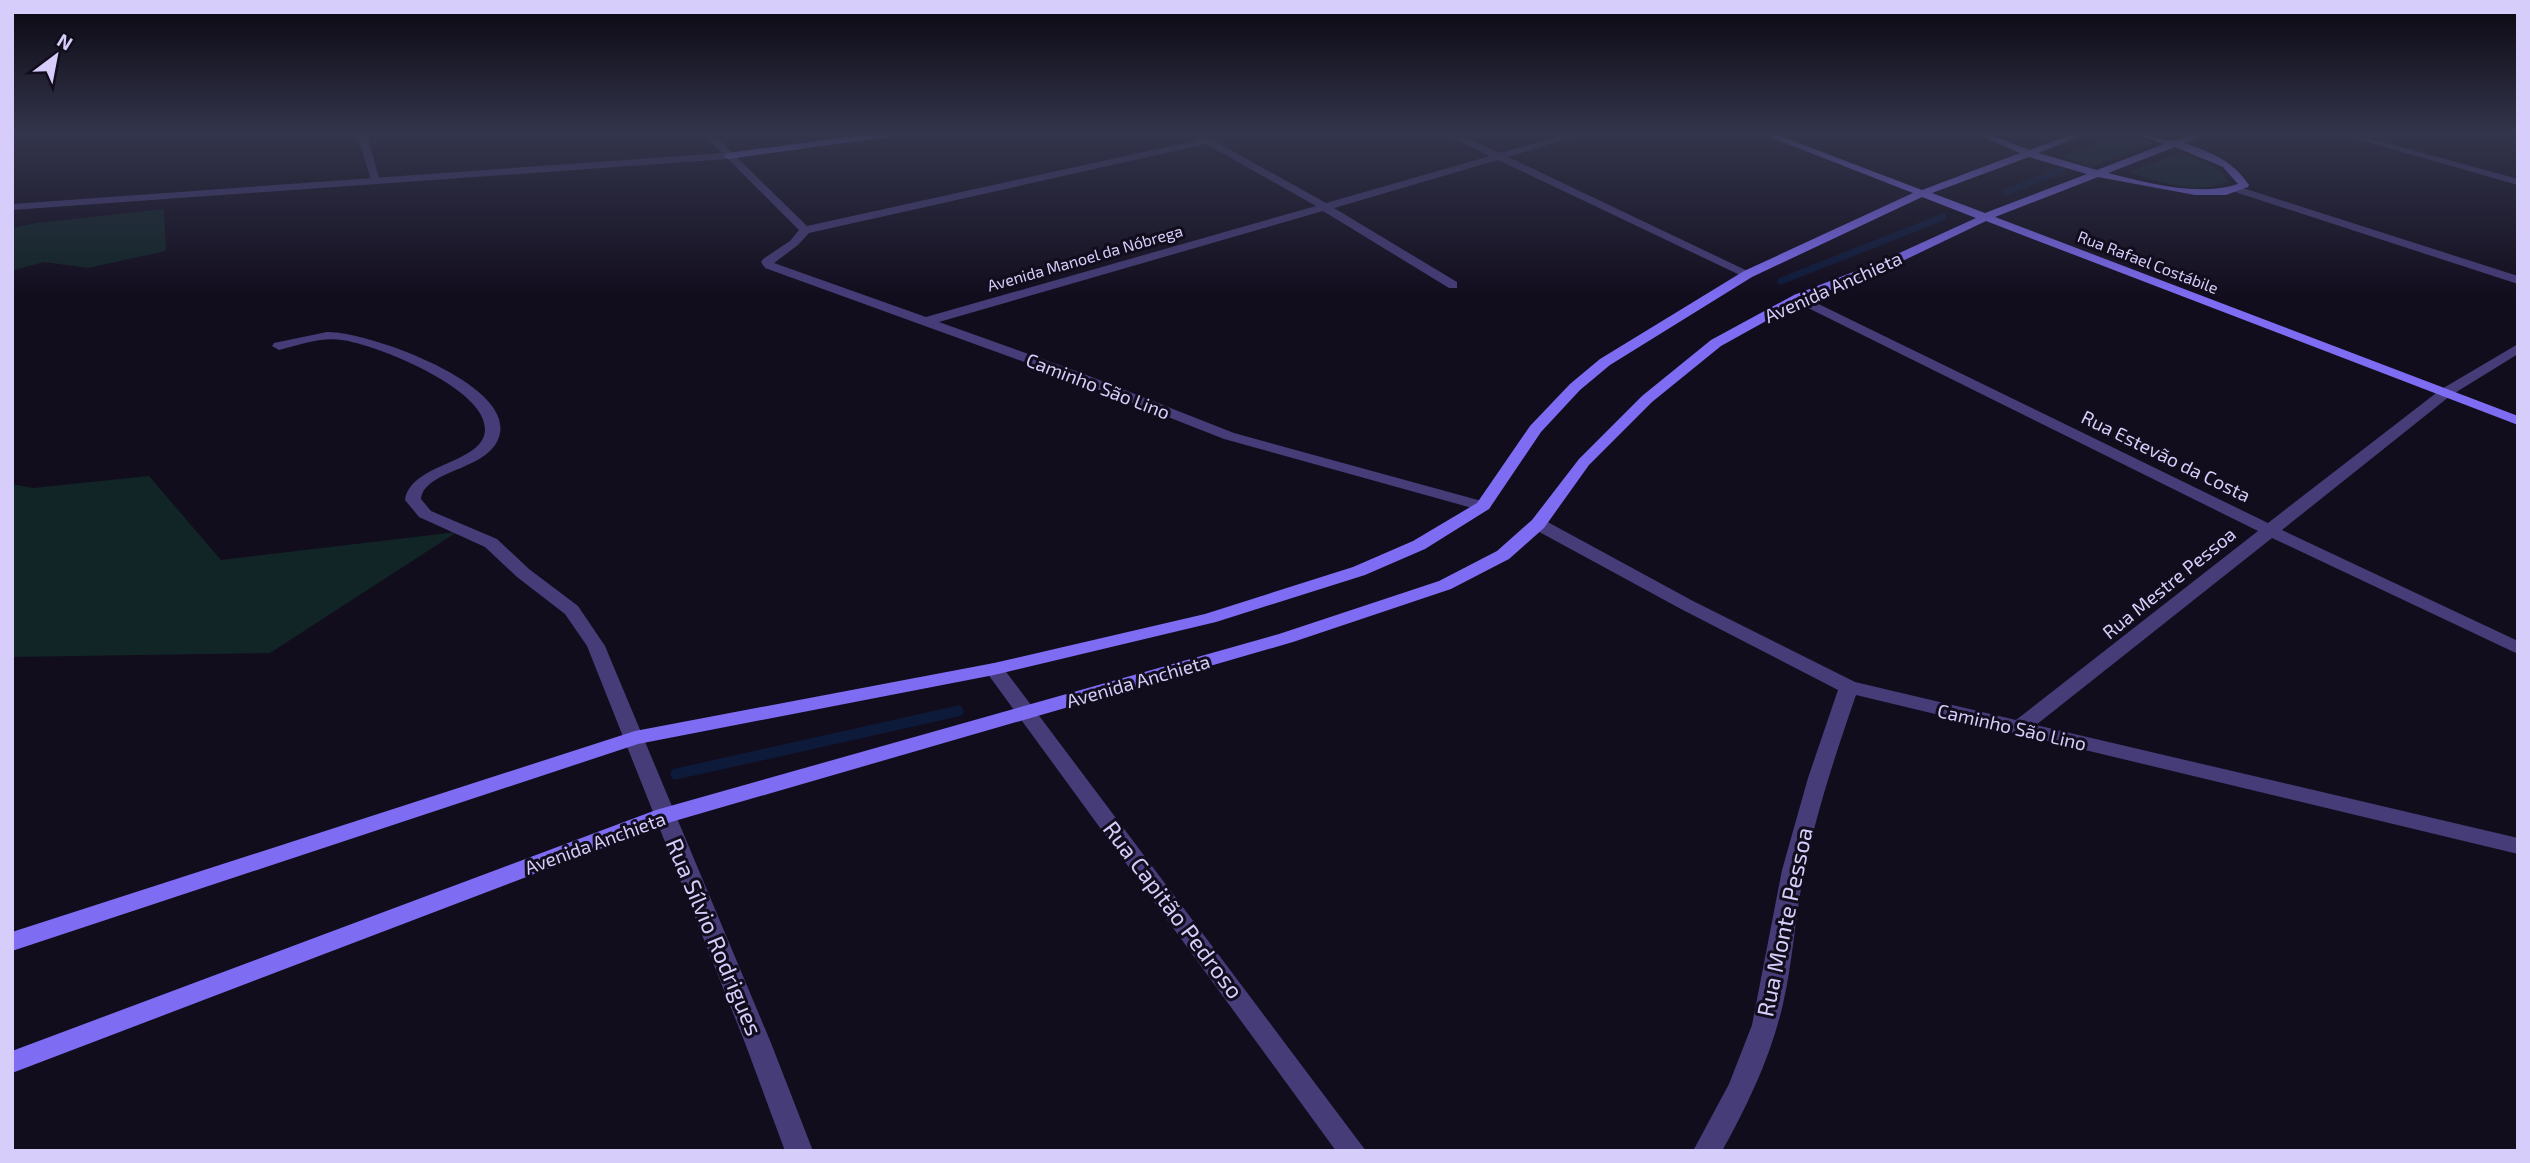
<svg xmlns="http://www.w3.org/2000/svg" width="2530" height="1163" viewBox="0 0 2530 1163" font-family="'Exo 2',sans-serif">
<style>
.green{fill:#112426}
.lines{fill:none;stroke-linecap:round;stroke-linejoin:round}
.stream-far1{stroke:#0e1a3a;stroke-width:7}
.stream{stroke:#0e1a3a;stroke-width:11}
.lane{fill:#453c78;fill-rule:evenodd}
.street{fill:#453c78;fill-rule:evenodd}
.secondary{fill:#7e6cf3;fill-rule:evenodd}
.labels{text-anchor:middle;stroke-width:6;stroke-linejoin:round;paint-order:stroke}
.far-street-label{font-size:16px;fill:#d7cdfb;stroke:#120d1d}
.street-label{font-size:19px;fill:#d7cdfb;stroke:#120d1d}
.near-street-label{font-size:23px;fill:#d7cdfb;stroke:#120d1d}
</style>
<rect width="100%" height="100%" fill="#120d1d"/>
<path class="green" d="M2117,134L2154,143L2092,167L2062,157Z
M2179,153C2198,159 2216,163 2228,181C2198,196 2159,182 2129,172Z
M164,209L166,251L88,268L44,262L15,270L12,276V228L37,223Z
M149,476L221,560L457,532L270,653L12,657V484L33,488Z"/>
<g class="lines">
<path class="stream-far1" d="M2006,192L2062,170
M1781,281L1943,217"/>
<path class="stream" d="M676,774L958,711"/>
<path class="lane" d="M357,134H367L380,182L371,180Z"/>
<path class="street" d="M703,134H713L807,226L1198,140L1193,136L1195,134L1211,139L1326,203L1490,156L1446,134H1458L1500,153L1568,134H1583L1508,157L1754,274L1744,277L1498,160L1334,208L1457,282V288H1449L1323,211L939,322L1084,374L1234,433L1489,503L1491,506L1489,509L1483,511L1224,439L1074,380L765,268L761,262L763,259L790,241L799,230L728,159L12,210V204L722,153ZM1206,144L1316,206L926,317L774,263L798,245L809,233Z
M2339,134H2354L2518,179V185Z
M2235,188H2243L2518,276V284L2235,192Z
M1798,294L2268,523L2440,390L2518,344V354L2450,396L2282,530L2518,641V654L2272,538L2036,725L2518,838V854L1856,695C1836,753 1816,813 1804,873C1795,916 1793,961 1783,1004C1771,1056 1748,1105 1722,1151H1693L1729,1084L1752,1025L1782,870L1808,778L1838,690L1681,609L1532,528L1530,524L1532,520H1544L1693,601L1855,682L2016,720L2258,531L1794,301V295Z
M327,332C366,331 510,382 500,433C493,471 425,468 421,499L431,511L497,539L529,569L578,606L605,646L771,1043L813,1151H785L745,1043L587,646L565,614L517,577L485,547L419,517L405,500C411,462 485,464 485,429C485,388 377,345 342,340C321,337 299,345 279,350L272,346L274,343Z
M994,663L1001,665L1366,1151H1336L987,673L984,669L987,665Z"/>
<path class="secondary" d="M868,134H893L888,137L728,159L723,156L728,153Z
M1762,134H1775L1922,190L2020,153L1977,134H1989L2029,150L2073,134H2086L2038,153L2097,170L2164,144L2135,134C2148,134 2164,142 2175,140C2186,138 2193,134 2204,134L2184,143C2211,152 2233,161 2249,185L2248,187L2226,195H2195L2098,177L1995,217L2518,416V425L1986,221L1892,266L1802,301L1721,346L1652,402L1589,465L1544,528L1509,559L1451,589L1293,642L671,822L12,1073V1051L656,810L1279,634L1439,581L1497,551L1532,520L1579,459L1642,396L1711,340L1794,295L1884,260L1976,218L1922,197L1752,277L1610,365L1580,390L1541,432L1489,509L1425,549L1365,575L1216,622L994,675L638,744L12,951V932L635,731L994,663L1205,614L1353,567L1413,541L1477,503L1530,426L1570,384L1600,359L1744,271L1913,193ZM2175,147L2223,167L2238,184C2199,197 2147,183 2108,173ZM2029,157L2087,174L1985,213L1932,193Z"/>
</g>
<linearGradient id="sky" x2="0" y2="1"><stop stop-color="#0a0710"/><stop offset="0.45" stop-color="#33354c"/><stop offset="1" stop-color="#33354c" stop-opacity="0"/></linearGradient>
<rect width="2530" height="297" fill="url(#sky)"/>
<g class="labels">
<g class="far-street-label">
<text transform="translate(1085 258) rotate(-16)" y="6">Avenida Manoel da Nóbrega</text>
<text transform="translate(2148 262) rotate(21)" y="6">Rua Rafael Costábile</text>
</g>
<g class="street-label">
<text transform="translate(1833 287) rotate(-24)" y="7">Avenida Anchieta</text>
<text transform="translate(1098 386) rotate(21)" y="7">Caminho São Lino</text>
<text transform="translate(2166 456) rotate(26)" y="7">Rua Estevão da Costa</text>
<text transform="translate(2169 583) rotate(-39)" y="7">Rua Mestre Pessoa</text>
<text transform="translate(1138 681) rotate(-16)" y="7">Avenida Anchieta</text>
<text transform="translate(2012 727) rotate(13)" y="7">Caminho São Lino</text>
<text transform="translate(595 843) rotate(-20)" y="7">Avenida Anchieta</text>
</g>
<g class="near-street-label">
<text transform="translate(1173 910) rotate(53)" y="8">Rua Capitão Pedroso</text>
<text transform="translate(1785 922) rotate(-78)" y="8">Rua Monte Pessoa</text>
<text transform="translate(714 937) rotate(67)" y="8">Rua Sílvio Rodrigues</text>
</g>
</g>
<rect width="2530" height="1163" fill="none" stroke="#d7cdfb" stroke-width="28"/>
<g transform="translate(56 56) rotate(32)" stroke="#120d1d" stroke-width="5" paint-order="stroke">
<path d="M0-5L12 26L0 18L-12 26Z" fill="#d7cdfb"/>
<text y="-10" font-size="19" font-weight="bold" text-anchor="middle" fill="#d7cdfb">N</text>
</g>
</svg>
